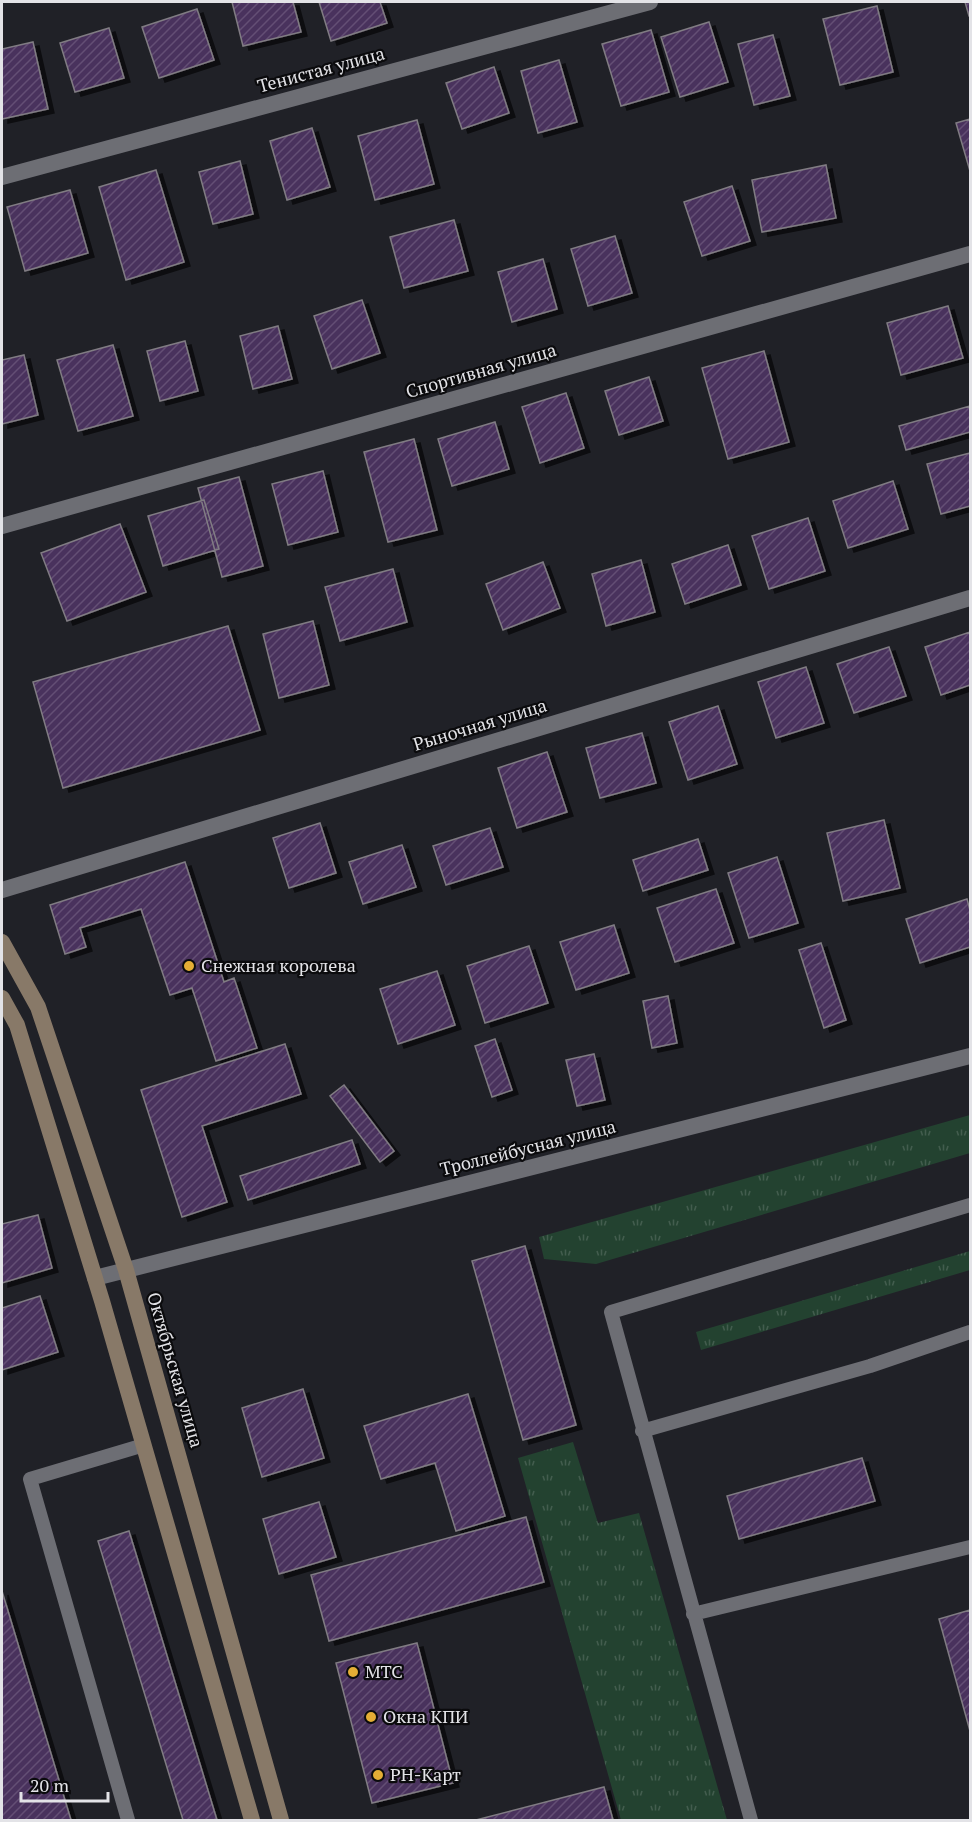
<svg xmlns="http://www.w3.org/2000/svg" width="972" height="1822" viewBox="0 0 972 1822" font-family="'PT Serif',serif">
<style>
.grass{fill:url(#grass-tufts)}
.building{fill:url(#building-hatch);stroke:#807c83;stroke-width:1.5;filter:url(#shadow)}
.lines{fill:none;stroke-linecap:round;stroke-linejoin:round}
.service{stroke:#6d6e74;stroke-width:14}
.minor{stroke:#6d6e74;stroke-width:16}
.secondary{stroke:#887968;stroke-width:16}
.poi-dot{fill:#e4ad35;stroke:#0b0b0d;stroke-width:2}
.labels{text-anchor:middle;stroke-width:4.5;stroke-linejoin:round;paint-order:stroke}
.street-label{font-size:18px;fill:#e3e3e7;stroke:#0b0b0d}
.poi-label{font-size:18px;fill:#e3e3e7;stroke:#0b0b0d;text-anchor:start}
</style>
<defs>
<pattern id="grass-tufts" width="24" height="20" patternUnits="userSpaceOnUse" patternTransform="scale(1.5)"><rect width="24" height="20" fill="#234230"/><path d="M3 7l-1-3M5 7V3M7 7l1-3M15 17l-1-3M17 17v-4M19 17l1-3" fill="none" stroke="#435d4e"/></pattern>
<pattern id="building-hatch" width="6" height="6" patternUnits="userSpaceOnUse" patternTransform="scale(1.5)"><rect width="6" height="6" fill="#4a315d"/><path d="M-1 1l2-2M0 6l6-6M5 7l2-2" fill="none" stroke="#644f74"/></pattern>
<filter id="shadow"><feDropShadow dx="6" dy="4" stdDeviation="0" flood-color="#0009"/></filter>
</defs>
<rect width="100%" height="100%" fill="#202127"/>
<path class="grass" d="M970,1115V1153L596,1264L544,1259L539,1237Z
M970,1251V1270L701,1350L696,1332Z
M573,1442L598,1523L639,1513L727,1820H621L518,1458Z"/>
<path class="building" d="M232,2H293L301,32L243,46Z
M319,2H380L387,23L331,41Z
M965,2H970V16H969Z
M877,6L893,72L840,85L823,19Z
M197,9L214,60L159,78L142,27Z
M709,22L728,82L680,97L661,37Z
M109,28L124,78L75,92L60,43Z
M651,30L669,92L621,106L602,44Z
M773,35L790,96L754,105L738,44Z
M33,42L48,109L2,119V49Z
M559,60L577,122L538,133L521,71Z
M494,67L509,113L462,129L446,83Z
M970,119V171L956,123Z
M417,120L434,184L375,200L358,136Z
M312,128L330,187L287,200L270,141Z
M240,161L253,214L213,224L199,172Z
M826,165L836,218L762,232L752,180Z
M156,170L184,262L126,280L99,187Z
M732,186L750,241L702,256L684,202Z
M70,190L88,253L25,271L7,207Z
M454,220L468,271L404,288L390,237Z
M615,236L632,293L588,306L571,249Z
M543,259L557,309L512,322L498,272Z
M362,300L380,353L332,369L314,316Z
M948,306L963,358L901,375L887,323Z
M278,326L292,379L253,389L240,336Z
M185,341L198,391L160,401L147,351Z
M113,345L133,416L78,431L57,360Z
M764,351L789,442L728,459L702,368Z
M24,355L38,415L2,424V360Z
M649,377L663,421L619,435L605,391Z
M566,393L584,448L540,463L522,407Z
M970,406V432L906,450L899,426Z
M495,422L509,469L452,486L438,439Z
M414,439L437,530L388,542L364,452Z
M970,453V506L941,514L927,464Z
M323,471L338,532L288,545L272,484Z
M239,477L263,566L222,577L198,488Z
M893,481L908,529L848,548L833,501Z
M204,500L219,549L163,566L148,516Z
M808,518L825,571L769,589L752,536Z
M120,524L146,592L67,621L41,553Z
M728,545L741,585L685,604L672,564Z
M641,560L655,612L606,626L592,574Z
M543,562L560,608L503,630L486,584Z
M393,569L407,622L340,641L325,587Z
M313,621L329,685L279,698L263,634Z
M228,626L260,730L63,788L33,682Z
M970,632V685L941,695L925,647Z
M889,647L906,696L854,713L837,664Z
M806,667L824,723L776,738L758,682Z
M718,706L737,764L688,780L669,722Z
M642,733L656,783L600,798L586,748Z
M547,752L567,812L517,828L498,768Z
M884,820L900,888L843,901L827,833Z
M320,823L336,873L289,888L273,838Z
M490,828L503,867L446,885L433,846Z
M698,839L708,870L643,891L633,860Z
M402,845L416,887L363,904L349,862Z
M777,857L798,923L749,938L728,873Z
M185,862L224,982L234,978L257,1048L216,1061L192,988L170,995L141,909L80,928L86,947L65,954L50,905Z
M716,889L734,943L675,962L657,908Z
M967,899L970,910V947L920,963L906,919Z
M614,925L629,973L576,990L560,942Z
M821,943L846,1020L824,1028L799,950Z
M529,946L548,1003L485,1023L467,966Z
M437,971L455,1025L398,1044L380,989Z
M668,996L677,1043L652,1048L643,1001Z
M495,1039L512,1090L492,1097L475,1046Z
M285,1044L301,1094L202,1126L227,1202L182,1217L141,1090Z
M594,1054L605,1100L577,1106L566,1060Z
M344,1085L394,1151L380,1162L330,1096Z
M352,1140L360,1164L248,1200L240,1176Z
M38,1215L52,1268L2,1283V1224Z
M525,1246L576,1425L523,1440L472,1261Z
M40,1296L58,1352L2,1370V1308Z
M303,1389L324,1458L262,1477L242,1408Z
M468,1394L505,1516L456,1531L435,1463L381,1479L364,1426Z
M862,1458L875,1501L739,1539L727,1496Z
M319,1502L336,1557L279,1574L263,1519Z
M526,1517L544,1582L329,1641L311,1575Z
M129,1531L186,1718L217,1820H183L98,1541Z
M2,1591L71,1820H2Z
M970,1610V1731L939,1619Z
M417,1643L453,1783L372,1803L336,1663Z
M604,1787L613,1820H476Z"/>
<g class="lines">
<path class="service" d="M642,1431L870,1366L970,1332
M693,1614L970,1547
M128,1820L30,1479L144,1445
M751,1820L611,1312L970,1205"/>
<path class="minor" d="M2,177L650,2
M2,526L970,254
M2,890L970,598
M95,1278L970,1056"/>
<path class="secondary" d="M2,942L38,1007L126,1270L281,1820
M2,998L17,1025L102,1301L252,1820"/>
</g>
<g class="poi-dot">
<circle cx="189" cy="966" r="6"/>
<circle cx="353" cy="1672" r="6"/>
<circle cx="371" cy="1717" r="6"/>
<circle cx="378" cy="1775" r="6"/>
</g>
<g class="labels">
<g class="street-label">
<text transform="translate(321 70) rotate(-15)" y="6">Тенистая улица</text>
<text transform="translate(481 371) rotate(-16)" y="6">Спортивная улица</text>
<text transform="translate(480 725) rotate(-17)" y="6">Рыночная улица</text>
<text transform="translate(528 1148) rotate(-14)" y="6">Троллейбусная улица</text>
<text transform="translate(175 1370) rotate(74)" y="6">Октябрьская улица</text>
</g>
<g class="poi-label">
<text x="201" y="972">Снежная королева</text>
<text x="365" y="1678">МТС</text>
<text x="383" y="1723">Окна КПИ</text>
<text x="390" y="1781">РН-Карт</text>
</g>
</g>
<rect width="972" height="1822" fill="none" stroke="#e3e3e7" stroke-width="6"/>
<path d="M21 1792v9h87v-9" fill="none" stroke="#e3e3e7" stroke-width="3"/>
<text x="30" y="1792" font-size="18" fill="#e3e3e7" stroke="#0b0b0d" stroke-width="4.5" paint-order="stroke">20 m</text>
</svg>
